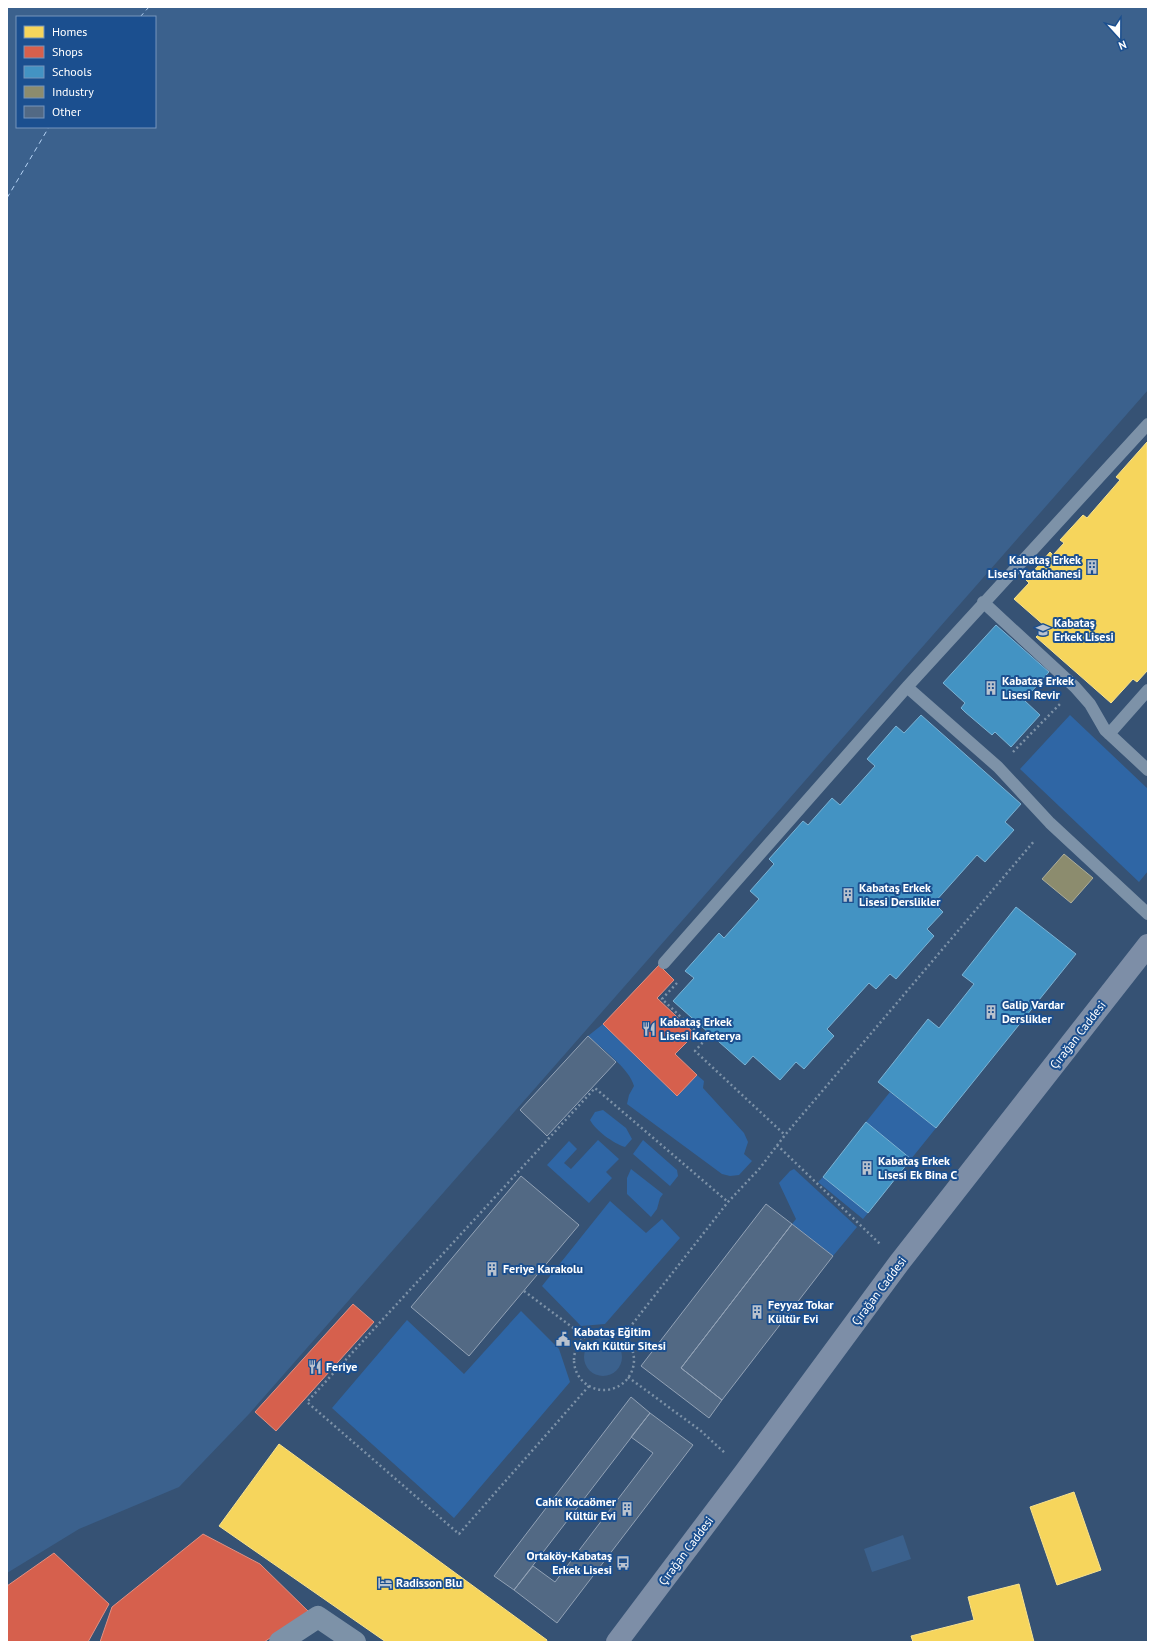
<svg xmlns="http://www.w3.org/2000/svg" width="1155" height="1649" viewBox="0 0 1155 1649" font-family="'PT Sans',sans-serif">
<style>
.green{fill:#2f66a5}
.water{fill:#3b618d;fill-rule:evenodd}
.homes{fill:#f6d55c;stroke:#f9e28d}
.shops{fill:#d6604d;stroke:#e29082}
.schools{fill:#4393c3;stroke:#7bb3d5}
.industry{fill:#8c8c6e;stroke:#aeae9a}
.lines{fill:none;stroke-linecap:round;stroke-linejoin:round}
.ferry{stroke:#b5d3f5;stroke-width:1;stroke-dasharray:5 4;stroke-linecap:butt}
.building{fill:#526984;stroke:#92a2b6}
.path{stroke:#7d92a8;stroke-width:2.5;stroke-dasharray:2 3;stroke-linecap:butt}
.service{stroke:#7d92a8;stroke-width:12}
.minor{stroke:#7d92a8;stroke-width:22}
.primary{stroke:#7d8ea7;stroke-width:22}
.labels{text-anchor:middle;stroke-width:4;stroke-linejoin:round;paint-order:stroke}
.poi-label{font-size:12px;font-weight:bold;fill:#fff;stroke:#1b4f8f;text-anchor:start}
.street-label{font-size:12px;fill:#fff;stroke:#1b4f8f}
</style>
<rect width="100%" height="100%" fill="#365274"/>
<path class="green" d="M1070,715L1148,789V871L1139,882L1020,769Z
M603,1024L677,1095L697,1075L704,1081L703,1088L744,1133L748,1142L744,1154L752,1161L739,1175L730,1176L722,1174L627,1104L629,1095L634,1086C630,1069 601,1048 588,1036Z
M890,1092L936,1128L911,1159L866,1122Z
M603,1110L626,1128L632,1139L625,1147C613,1143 596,1131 590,1120L595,1112Z
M598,1140L619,1159L606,1172L612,1178L589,1203L547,1165L569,1141L577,1149L564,1163L571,1169Z
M643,1140L677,1170L678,1176L670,1186L633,1154Z
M631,1169L663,1194L660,1198L657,1209L651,1217L627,1194V1178Z
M794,1169L857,1227L833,1256L792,1224L796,1219L779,1183L790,1171Z
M823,1177L868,1213L863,1219L818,1182Z
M610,1201L646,1233L662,1219L680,1238L605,1324L581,1326L542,1286Z
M521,1311L559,1349L570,1382L454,1518L332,1408L407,1320L464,1374Z"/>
<path class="water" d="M7,7H1148V390L249,1414L179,1487L79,1529L7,1573ZM17,17H155V127H17Z
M584 1357a19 19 0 1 1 38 0a19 19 0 1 1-38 0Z
M903,1535L911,1559L872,1572L864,1549Z"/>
<path class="homes" d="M1147,442L1148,670L1137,682L1133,679L1111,703L1036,637L1046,627L1014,599L1029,583L1026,580L1050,552L1053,555L1064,543L1060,540L1083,515L1087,518L1120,480L1116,477Z
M279,1444L547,1640L546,1642H386L219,1526Z
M1074,1492L1101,1570L1057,1585L1030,1507Z
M1019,1584L1034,1642H913L911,1636L974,1620L968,1597Z"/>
<path class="shops" d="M659,965L674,980L657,998L695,1034L675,1054L697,1075L677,1096L603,1024Z
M353,1304L374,1322L276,1431L255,1412Z
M203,1534L260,1564L309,1612L264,1642H100L112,1607Z
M54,1553L109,1604L88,1642H7V1586Z"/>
<path class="schools" d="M996,625L1049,672L1024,700L1040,715L1011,747L995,732L992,735L965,712L961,708L965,703L943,683Z
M921,715L1021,804L1005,822L1014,830L985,862L977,855L934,903L943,912L927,929L934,936L896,979L890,974L876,989L869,983L827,1029L834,1036L804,1069L796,1062L780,1080L753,1056L745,1065L673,1001L694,978L685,971L719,933L724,938L759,899L750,891L774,864L769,859L803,821L808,825L832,798L840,805L875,766L867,759L896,726L904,733Z
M1016,907L1076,954L936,1128L878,1082L928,1019L939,1028L974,984L962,975Z
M866,1122L911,1159L868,1213L823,1177Z"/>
<path class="industry" d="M1064,854L1093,878L1071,903L1042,879Z"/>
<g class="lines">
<path class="ferry" d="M140,17L149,7
M7,198L49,127"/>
</g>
<path class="building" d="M588,1036L616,1062L547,1136L520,1110Z
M521,1176L579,1225L469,1356L411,1307Z
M766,1204L792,1224L681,1368L722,1400L709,1418L641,1366Z
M792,1224L833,1256L722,1400L681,1368Z
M631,1397L650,1413L514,1590L494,1576Z
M650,1413L693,1445L557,1623L514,1590L533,1566L555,1582L653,1453L631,1437Z"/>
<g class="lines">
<path class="path" d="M1013,752L1060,704
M677,983L662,999L705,1040L695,1051L785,1135
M777,1145L880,1244
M524,1291L584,1336
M574 1360a30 30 0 1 1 60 0a30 30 0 1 1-60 0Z
M623,1336L728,1202L760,1168L785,1135L1035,840
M628,1377L701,1431L726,1454
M589,1386L459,1534L307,1402L595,1088L728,1202"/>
<path class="service" d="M983,602L1075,687L1090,704L1105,730L1148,770
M907,687L998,767L1050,823L1148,914
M1109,734L1148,690
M664,963L907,687L1148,424"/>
<path class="minor" d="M280,1642L318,1617L355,1642"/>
<path class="primary" d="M617,1642L745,1472L899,1263L1148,945"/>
</g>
<defs>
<symbol id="building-bare" viewBox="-9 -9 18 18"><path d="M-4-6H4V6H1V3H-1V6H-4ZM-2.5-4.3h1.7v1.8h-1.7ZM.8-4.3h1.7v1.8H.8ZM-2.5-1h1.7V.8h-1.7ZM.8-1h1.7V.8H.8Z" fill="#b9c2ce" stroke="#1b4f8f" stroke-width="2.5" paint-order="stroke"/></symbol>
<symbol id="school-bare" viewBox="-9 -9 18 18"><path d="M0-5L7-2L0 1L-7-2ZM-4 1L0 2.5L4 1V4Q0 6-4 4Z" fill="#b9c2ce" stroke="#1b4f8f" stroke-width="2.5" paint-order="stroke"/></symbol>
<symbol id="restaurant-bare" viewBox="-9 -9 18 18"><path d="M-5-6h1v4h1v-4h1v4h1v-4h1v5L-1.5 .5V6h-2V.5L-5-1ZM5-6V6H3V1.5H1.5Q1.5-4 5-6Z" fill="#b9c2ce" stroke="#1b4f8f" stroke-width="2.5" paint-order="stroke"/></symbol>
<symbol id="civic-bare" viewBox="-9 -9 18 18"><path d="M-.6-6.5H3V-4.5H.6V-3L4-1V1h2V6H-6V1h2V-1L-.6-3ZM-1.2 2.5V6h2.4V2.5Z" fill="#b9c2ce" stroke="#1b4f8f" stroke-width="2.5" paint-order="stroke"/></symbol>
<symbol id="bus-bare" viewBox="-9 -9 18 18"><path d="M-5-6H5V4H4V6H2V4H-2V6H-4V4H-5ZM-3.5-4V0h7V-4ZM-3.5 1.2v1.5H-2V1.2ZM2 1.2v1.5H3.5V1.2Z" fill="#b9c2ce" stroke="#1b4f8f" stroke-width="2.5" paint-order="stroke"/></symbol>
<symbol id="hotel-bare" viewBox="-9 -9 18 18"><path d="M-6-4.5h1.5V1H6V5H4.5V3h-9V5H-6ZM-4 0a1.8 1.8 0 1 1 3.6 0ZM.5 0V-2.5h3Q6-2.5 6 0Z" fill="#b9c2ce" stroke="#1b4f8f" stroke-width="2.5" paint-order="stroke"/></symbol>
</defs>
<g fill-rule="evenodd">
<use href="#building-bare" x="1082" y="557" width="20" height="20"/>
<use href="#school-bare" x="1033" y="620" width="20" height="20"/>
<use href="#building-bare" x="981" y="678" width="20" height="20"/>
<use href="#building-bare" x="838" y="885" width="20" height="20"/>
<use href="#building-bare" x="981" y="1002" width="20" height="20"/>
<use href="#restaurant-bare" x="639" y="1019" width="20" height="20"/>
<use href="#building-bare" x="857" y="1158" width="20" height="20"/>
<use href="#building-bare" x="482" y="1259" width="20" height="20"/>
<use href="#building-bare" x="747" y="1302" width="20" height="20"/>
<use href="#civic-bare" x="553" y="1329" width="20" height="20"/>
<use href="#restaurant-bare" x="305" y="1357" width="20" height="20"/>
<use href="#building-bare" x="617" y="1499" width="20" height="20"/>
<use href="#bus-bare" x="613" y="1553" width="20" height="20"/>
<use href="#hotel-bare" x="375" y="1573" width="20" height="20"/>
</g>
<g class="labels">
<g class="poi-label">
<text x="1081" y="564" text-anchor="end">Kabataş Erkek<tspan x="1081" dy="14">Lisesi Yatakhanesi</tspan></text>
<text x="1054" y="627">Kabataş<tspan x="1054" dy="14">Erkek Lisesi</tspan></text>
<text x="1002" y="685">Kabataş Erkek<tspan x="1002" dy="14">Lisesi Revir</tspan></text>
<text x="859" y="892">Kabataş Erkek<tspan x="859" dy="14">Lisesi Derslikler</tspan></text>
<text x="1002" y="1009">Galip Vardar<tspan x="1002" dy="14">Derslikler</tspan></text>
<text x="660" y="1026">Kabataş Erkek<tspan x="660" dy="14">Lisesi Kafeterya</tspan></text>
<text x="878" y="1165">Kabataş Erkek<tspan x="878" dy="14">Lisesi Ek Bina C</tspan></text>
<text x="503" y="1273">Feriye Karakolu</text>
<text x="768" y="1309">Feyyaz Tokar<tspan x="768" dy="14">Kültür Evi</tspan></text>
<text x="574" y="1336">Kabataş Eğitim<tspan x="574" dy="14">Vakfı Kültür Sitesi</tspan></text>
<text x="326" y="1371">Feriye</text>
<text x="616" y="1506" text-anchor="end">Cahit Kocaömer<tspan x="616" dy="14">Kültür Evi</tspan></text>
<text x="612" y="1560" text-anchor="end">Ortaköy-Kabataş<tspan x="612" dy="14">Erkek Lisesi</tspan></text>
<text x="396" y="1587">Radisson Blu</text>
</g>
<g class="street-label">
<text transform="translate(1078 1035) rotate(-52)" y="4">Çırağan Caddesi</text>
<text transform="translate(879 1291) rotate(-53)" y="4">Çırağan Caddesi</text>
<text transform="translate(686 1551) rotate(-53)" y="4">Çırağan Caddesi</text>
</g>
</g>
<rect width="1155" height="1649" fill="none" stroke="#ffffff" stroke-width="16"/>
<rect x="16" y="16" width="140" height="112" fill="#1b4f8f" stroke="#7695bc"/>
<rect x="24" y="26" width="20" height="12" fill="#f6d55c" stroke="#7695bc"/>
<text x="52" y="36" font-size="12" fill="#ffffff">Homes</text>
<rect x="24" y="46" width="20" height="12" fill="#d6604d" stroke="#7695bc"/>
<text x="52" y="56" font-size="12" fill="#ffffff">Shops</text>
<rect x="24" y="66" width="20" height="12" fill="#4393c3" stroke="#7695bc"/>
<text x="52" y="76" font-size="12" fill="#ffffff">Schools</text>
<rect x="24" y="86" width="20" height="12" fill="#8c8c6e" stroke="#7695bc"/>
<text x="52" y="96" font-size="12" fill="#ffffff">Industry</text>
<rect x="24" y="106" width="20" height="12" fill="#526984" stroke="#7695bc"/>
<text x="52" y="116" font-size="12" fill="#ffffff">Other</text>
<g transform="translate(1119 36) rotate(159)" stroke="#1b4f8f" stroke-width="3" paint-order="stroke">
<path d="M0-3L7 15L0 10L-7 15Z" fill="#ffffff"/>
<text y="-6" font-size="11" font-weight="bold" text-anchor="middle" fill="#ffffff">N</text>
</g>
</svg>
